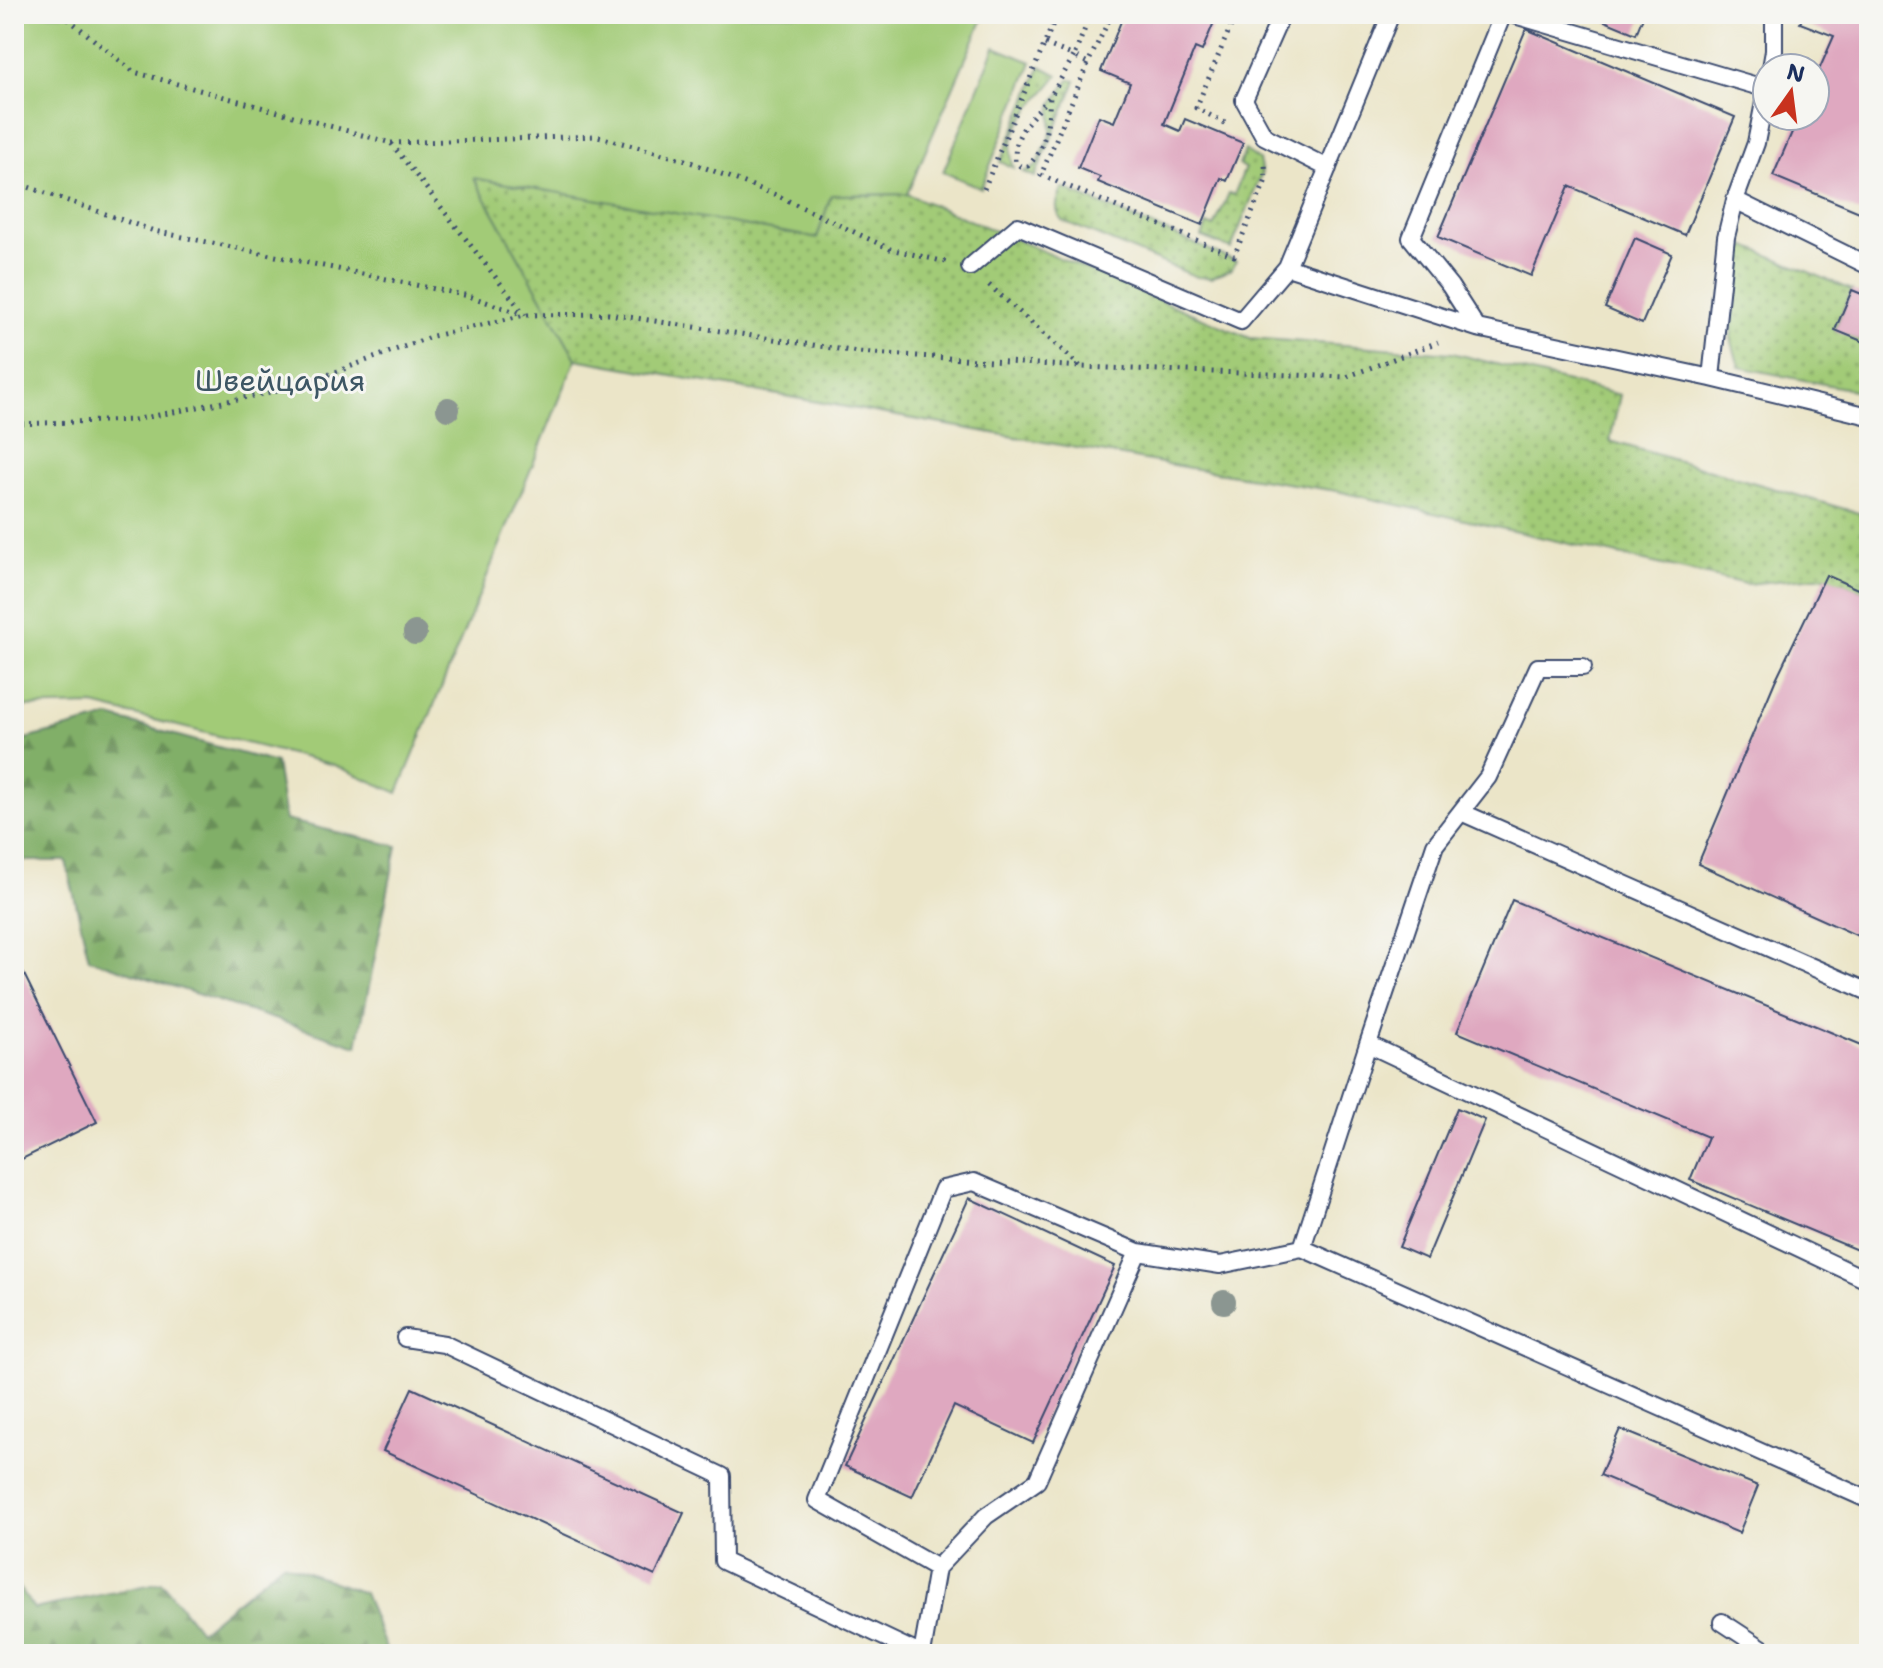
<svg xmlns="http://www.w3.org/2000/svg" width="1883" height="1668" viewBox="0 0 1883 1668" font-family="'Shantell Sans',sans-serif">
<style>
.grass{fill:url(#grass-dots);stroke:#5e7d6a;stroke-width:2}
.forest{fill:url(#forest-firs);stroke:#4e6f63;stroke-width:2}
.park{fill:#a2cb77;stroke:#5e7d6a;stroke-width:2}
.building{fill:#dfa8c0}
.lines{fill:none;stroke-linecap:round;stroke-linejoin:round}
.lane-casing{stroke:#3a4a6e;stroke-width:20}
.path{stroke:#3a4a6e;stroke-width:5;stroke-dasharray:2 6;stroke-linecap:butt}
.lane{stroke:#fff;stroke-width:16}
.tree{fill:#8b9691}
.labels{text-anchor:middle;stroke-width:6;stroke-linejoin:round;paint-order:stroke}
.park-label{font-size:30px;fill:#3d5664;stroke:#f6f6f2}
</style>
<defs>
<pattern id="grass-dots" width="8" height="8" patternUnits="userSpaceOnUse" patternTransform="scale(2)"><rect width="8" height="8" fill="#a2cb77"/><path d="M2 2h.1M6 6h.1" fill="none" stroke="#83a565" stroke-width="1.8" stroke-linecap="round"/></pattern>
<pattern id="forest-firs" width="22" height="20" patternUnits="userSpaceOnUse" patternTransform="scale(2)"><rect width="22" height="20" fill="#81af68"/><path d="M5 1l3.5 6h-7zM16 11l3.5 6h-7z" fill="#698f59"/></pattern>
</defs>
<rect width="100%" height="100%" fill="#f6f6f2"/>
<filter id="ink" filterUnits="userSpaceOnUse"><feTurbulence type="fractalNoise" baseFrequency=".0125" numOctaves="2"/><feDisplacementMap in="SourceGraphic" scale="16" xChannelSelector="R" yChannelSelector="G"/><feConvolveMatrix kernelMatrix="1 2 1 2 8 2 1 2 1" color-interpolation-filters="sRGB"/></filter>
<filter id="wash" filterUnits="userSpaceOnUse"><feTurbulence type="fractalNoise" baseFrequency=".006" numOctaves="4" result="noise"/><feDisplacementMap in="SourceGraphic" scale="32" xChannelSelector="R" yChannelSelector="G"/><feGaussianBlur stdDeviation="1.8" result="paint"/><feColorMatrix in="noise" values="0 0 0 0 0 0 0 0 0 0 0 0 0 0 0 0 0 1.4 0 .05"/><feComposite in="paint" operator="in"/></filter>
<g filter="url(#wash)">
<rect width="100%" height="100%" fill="#ebe5c8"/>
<path class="grass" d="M1041,66L1058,75C1038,102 1000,131 1014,168L1000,162Z
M1070,79L1076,81L1035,177L1023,172L1035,167L1039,161L1051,133L1052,104Z
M1245,150L1259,160L1262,173L1231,249L1202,237L1207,224L1214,227L1229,193L1234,195L1245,168L1239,165Z
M473,177L817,238L831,195L907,194L1250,338L1452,353L1620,395L1610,441L1869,516V594L1826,576L1746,584L1337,491L1190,468L576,359Z
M1062,188L1236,261L1232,269L1211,278L1197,277L1063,221C1053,210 1057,201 1062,188Z
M1742,244L1852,290L1835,329L1869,344V393L1739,367L1731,338Z"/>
<path class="forest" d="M110,717L276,763L285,820L397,846L357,1046L89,959L66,861H14V742Z
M283,1563L364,1593L388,1654H14V1581L34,1609L162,1582L200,1631Z"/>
<path class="park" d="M14,14H985L907,194L831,195L817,238L474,178L576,359L398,793L334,765L94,705L14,707Z
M995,47L1032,62L981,188L943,172Z"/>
<g id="blocks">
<path class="building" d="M1124,14L1217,15L1202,51L1195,48L1164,124L1180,131L1185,119L1243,143L1227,181L1221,178L1202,225L1098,182L1100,177L1078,168L1099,116L1114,122L1130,83L1101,71Z
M1597,14H1644L1636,34L1595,17Z
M1804,14H1869V216L1773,176L1799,116H1815V79L1834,36L1800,23Z
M1526,29L1735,117L1685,235L1569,186L1531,276L1438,237Z
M1635,238L1672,254L1642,324L1605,308Z
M1852,290L1869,297V344L1835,330Z
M1826,575L1869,594V941L1698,864L1775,681Z
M1512,900L1869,1048V1255L1690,1180L1708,1137L1457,1032Z
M14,954L97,1122L14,1163Z
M1457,1108L1485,1120L1427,1259L1399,1247Z
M969,1198L1115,1266L1033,1443L954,1406L912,1497L845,1466Z
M412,1388L684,1513L655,1576L383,1451Z
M1620,1429L1758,1486L1739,1533L1600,1475Z"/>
</g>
</g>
<g filter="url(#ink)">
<use href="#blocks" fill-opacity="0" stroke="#3a4a6e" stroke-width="2"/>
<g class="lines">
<defs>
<path id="lane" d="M1282,14L1244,100L1264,136L1328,168
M1503,14L1411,238L1450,286L1477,328L1711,378L1869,416
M1511,14L1767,89
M1771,68L1774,51V14
M1735,200L1869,266
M970,267L1018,226L1241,321L1287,267L1477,328
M1287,267L1391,14
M1711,378L1726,237L1735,200L1756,143L1767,87
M1583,667H1538L1488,777L1435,845L1368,1044L1869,1281
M1461,812L1869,992
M1302,1248L1368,1044
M405,1338L444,1344L722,1476L723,1561L920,1654
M937,1568L817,1500L943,1189L974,1182L1138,1252L1220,1265L1302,1248L1869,1500
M1722,1622L1771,1654
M922,1654L937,1568L986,1516L1037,1481L1138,1252"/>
</defs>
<use href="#lane" class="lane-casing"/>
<path class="path" d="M62,14L134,72L391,143L525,315
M1088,14L1086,26L1074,56L1088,63
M1112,14L1088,63L1041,175L1234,256L1266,180L1265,164
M1045,44L1074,56C1066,69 1059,83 1051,95C1034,118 1014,128 1015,161L1020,166H1028C1047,147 1048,122 1050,97
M1225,123L1196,108L1236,14
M391,143L596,136L685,160L776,195L890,249L946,262
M14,182L154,231L469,296L524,315
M984,189L1057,14
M989,285L1080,366
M14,424L134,420L292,388L433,336L525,315L609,314L858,352L1081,367L1346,377L1438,342"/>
<use href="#lane" class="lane"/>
</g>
<g class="tree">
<circle cx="448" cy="409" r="12"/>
<circle cx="415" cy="633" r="12"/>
<circle cx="1224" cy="1302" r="12"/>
</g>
</g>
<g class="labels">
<g class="park-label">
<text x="280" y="391">Швейцария</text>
</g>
</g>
<rect width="1883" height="1668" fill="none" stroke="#f6f6f2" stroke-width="48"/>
<g transform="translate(1791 92) rotate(14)"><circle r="38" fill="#f6f6f2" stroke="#9ea6b7" stroke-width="2"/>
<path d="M0-6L14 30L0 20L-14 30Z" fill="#c8321e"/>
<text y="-12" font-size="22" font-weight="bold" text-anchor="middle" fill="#1b2f5e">N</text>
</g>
</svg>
